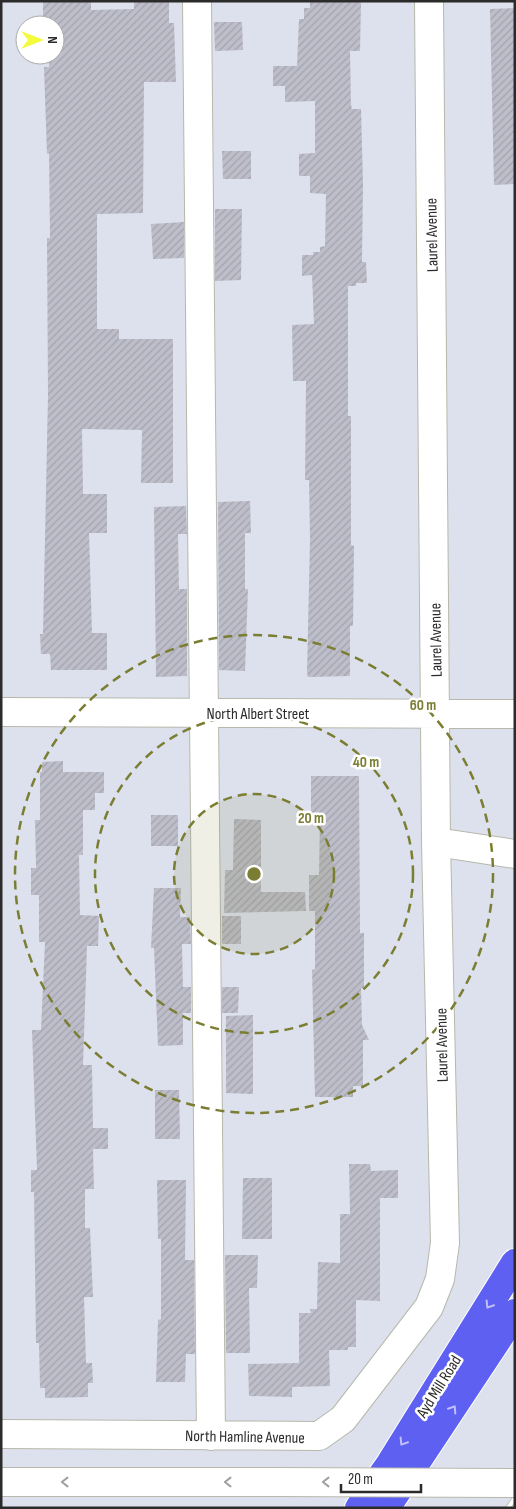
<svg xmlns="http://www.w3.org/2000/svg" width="516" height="1509" viewBox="0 0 516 1509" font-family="'Sofia Sans Condensed',sans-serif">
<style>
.building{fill:url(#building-hatch)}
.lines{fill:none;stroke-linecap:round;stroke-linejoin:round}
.minor-casing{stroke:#b7b8ab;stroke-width:30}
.major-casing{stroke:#fff;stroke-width:30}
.minor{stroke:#fff;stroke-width:28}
.major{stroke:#5e60f2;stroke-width:28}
.rail-casing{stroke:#b4b6a0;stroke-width:5.5}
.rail{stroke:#fff;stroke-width:4;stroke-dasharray:11;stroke-linecap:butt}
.minor-bridge-casing{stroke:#b7b8ab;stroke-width:30;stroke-linecap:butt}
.minor-bridge{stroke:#fff;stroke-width:28}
.oneway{stroke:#bfbffa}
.oneway2{stroke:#a0a0a0}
.ring{fill:none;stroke:#7b7e32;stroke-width:2.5;stroke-dasharray:9 6}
.labels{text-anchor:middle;stroke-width:5;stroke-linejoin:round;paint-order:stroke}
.street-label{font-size:16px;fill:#2b2b2b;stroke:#fff}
.centre{fill:#7b7e32;stroke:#fff;stroke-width:2.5}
.ring-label{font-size:15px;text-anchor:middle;font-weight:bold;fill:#7b7e32;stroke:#fff;stroke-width:5;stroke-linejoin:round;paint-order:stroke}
</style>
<defs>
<pattern id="building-hatch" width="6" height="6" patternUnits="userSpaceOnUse" patternTransform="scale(1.25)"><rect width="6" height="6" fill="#bdbec9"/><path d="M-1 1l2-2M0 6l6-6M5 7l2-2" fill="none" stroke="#a3a3ad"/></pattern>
</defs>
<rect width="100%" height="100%" fill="#dde1ed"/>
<path class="building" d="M43,1H91V10L134,9V1H169V23H174L176,82H144L143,213L97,214V329H119V339H173V483H141L142,430L82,429L83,494H107V533H89L92,633H107V670H51L50,654H41L40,634H43L48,395L47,238H50L49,153L47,154L44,67H49V55H55V25H43Z
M310,1H361L360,51H350L351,105L352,109H361L363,183L362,262H366L367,283H356V286H348V416H351V545L354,546L353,626H350V676L308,677L307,673L310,539L309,480H305L306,381H293L292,325L314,324L312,275L302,276V255H313V252H320V247L325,246L326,194L310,193V176H299V154L315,153V101L285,102V86H273V66H297L299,19H304V8H310Z
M515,8V184L494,185L490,9Z
M214,22H242L243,50L215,51Z
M222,151H251V179H223Z
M215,209H242L241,280L215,281Z
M184,222V258L153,259L151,224Z
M250,501L251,533H245V589H248L245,671L219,670L218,502Z
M186,506L187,534H178L179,589H187V676L156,677L154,507Z
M63,761V772H104V793H95V810H83V855H79L80,915L99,916L98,946H87L83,1065H92L93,1128H108V1149H93L94,1189H85V1228H90L93,1297H84L86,1363H92L93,1383H88V1397L45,1398V1388H40L39,1343H36L34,1192H31V1170H37L32,1030H41L45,942H39V895H31V868H36L35,820H40V772H42V762Z
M311,776H359L360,933H364V988H361L362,1025L369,1040H363V1086H353V1097H315L312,970L315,969V911H309V875H319L320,814H311Z
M151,815H178V846H151Z
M234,819L261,820V892H305L306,911L224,913L225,870H233Z
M154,888H181L180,917H190L191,944H182L183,987H191V1013H183V1045L158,1046L154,948H151Z
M222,916H241V944H222Z
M222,987H239L238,1013H222Z
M253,1015V1094L226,1093V1016Z
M155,1090H179L180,1139H155Z
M349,1164H370L371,1171L398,1170V1198H380V1301L356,1300V1347H348V1350H329L330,1386L292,1387V1397L249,1396L248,1364L299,1363V1313H311L310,1309H317L318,1262L340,1263V1214H350Z
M243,1178H272V1239H242Z
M157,1180H186L185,1260H194L195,1354H186L185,1382H156L158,1320L161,1319V1239H158Z
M225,1255H258L257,1288H249L250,1353H226Z"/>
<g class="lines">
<defs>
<path id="minor" d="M197,1L211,1436
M1,712L515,714
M436,842L515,854
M1,1434L319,1436L343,1419L429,1307L440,1279L445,1243L436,842L429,1
M1,1482H276"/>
<path id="major" d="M359,1508L390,1464L515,1263
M386,1508L515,1313"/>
</defs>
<use href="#minor" class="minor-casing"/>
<use href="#major" class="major-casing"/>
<use href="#minor" class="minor"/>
<use href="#major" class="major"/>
<defs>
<path id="rail" d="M508,1508L515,1498"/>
</defs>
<use href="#rail" class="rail-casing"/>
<use href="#rail" class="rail"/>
<defs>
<path id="minor-bridge" d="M276,1482L515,1483"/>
</defs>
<use href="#minor-bridge" class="minor-bridge-casing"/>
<use href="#minor-bridge" class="minor-bridge"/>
</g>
<defs><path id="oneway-chevron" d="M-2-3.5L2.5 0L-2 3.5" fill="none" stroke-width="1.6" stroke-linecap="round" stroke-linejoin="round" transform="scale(1.25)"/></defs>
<g class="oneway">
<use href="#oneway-chevron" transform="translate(489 1305) rotate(122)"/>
<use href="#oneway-chevron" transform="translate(453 1409) rotate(-57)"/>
<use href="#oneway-chevron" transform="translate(403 1442) rotate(122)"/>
</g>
<g class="oneway2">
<use href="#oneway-chevron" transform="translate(65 1482) rotate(-180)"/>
<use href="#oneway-chevron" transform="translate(228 1482) rotate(-180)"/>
<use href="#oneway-chevron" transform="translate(326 1482) rotate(-180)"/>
</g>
<circle cx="254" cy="874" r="80" fill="#7b7e32" fill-opacity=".12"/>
<g class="ring">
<circle cx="254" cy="874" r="80"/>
<circle cx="254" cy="874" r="159"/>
<circle cx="254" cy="874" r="239"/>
</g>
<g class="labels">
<g class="street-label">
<text transform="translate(431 235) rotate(-91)" y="6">Laurel Avenue</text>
<text transform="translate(435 640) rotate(-91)" y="6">Laurel Avenue</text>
<text x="258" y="719">North Albert Street</text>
<text transform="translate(441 1045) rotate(-91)" y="6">Laurel Avenue</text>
<text transform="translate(438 1386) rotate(-58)" y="6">Ayd Mill Road</text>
<text transform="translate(245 1436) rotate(1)" y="6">North Hamline Avenue</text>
</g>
</g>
<circle cx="254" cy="874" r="8" class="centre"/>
<g class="ring-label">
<text x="423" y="710">60 m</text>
<text x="366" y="767">40 m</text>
<text x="311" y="823">20 m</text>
</g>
<rect width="516" height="1509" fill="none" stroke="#2b2b2b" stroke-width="5"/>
<g transform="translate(40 40) rotate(90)"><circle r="24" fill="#ffffff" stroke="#aaaaaa"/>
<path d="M0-4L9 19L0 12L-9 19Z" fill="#f4fb3d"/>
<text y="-8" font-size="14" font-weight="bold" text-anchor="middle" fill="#2b2b2b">N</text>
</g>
<path d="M341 1484v8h80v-8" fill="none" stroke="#2b2b2b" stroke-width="2.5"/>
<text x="348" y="1484" font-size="15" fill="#2b2b2b" stroke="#ffffff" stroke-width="4" paint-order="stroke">20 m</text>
</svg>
